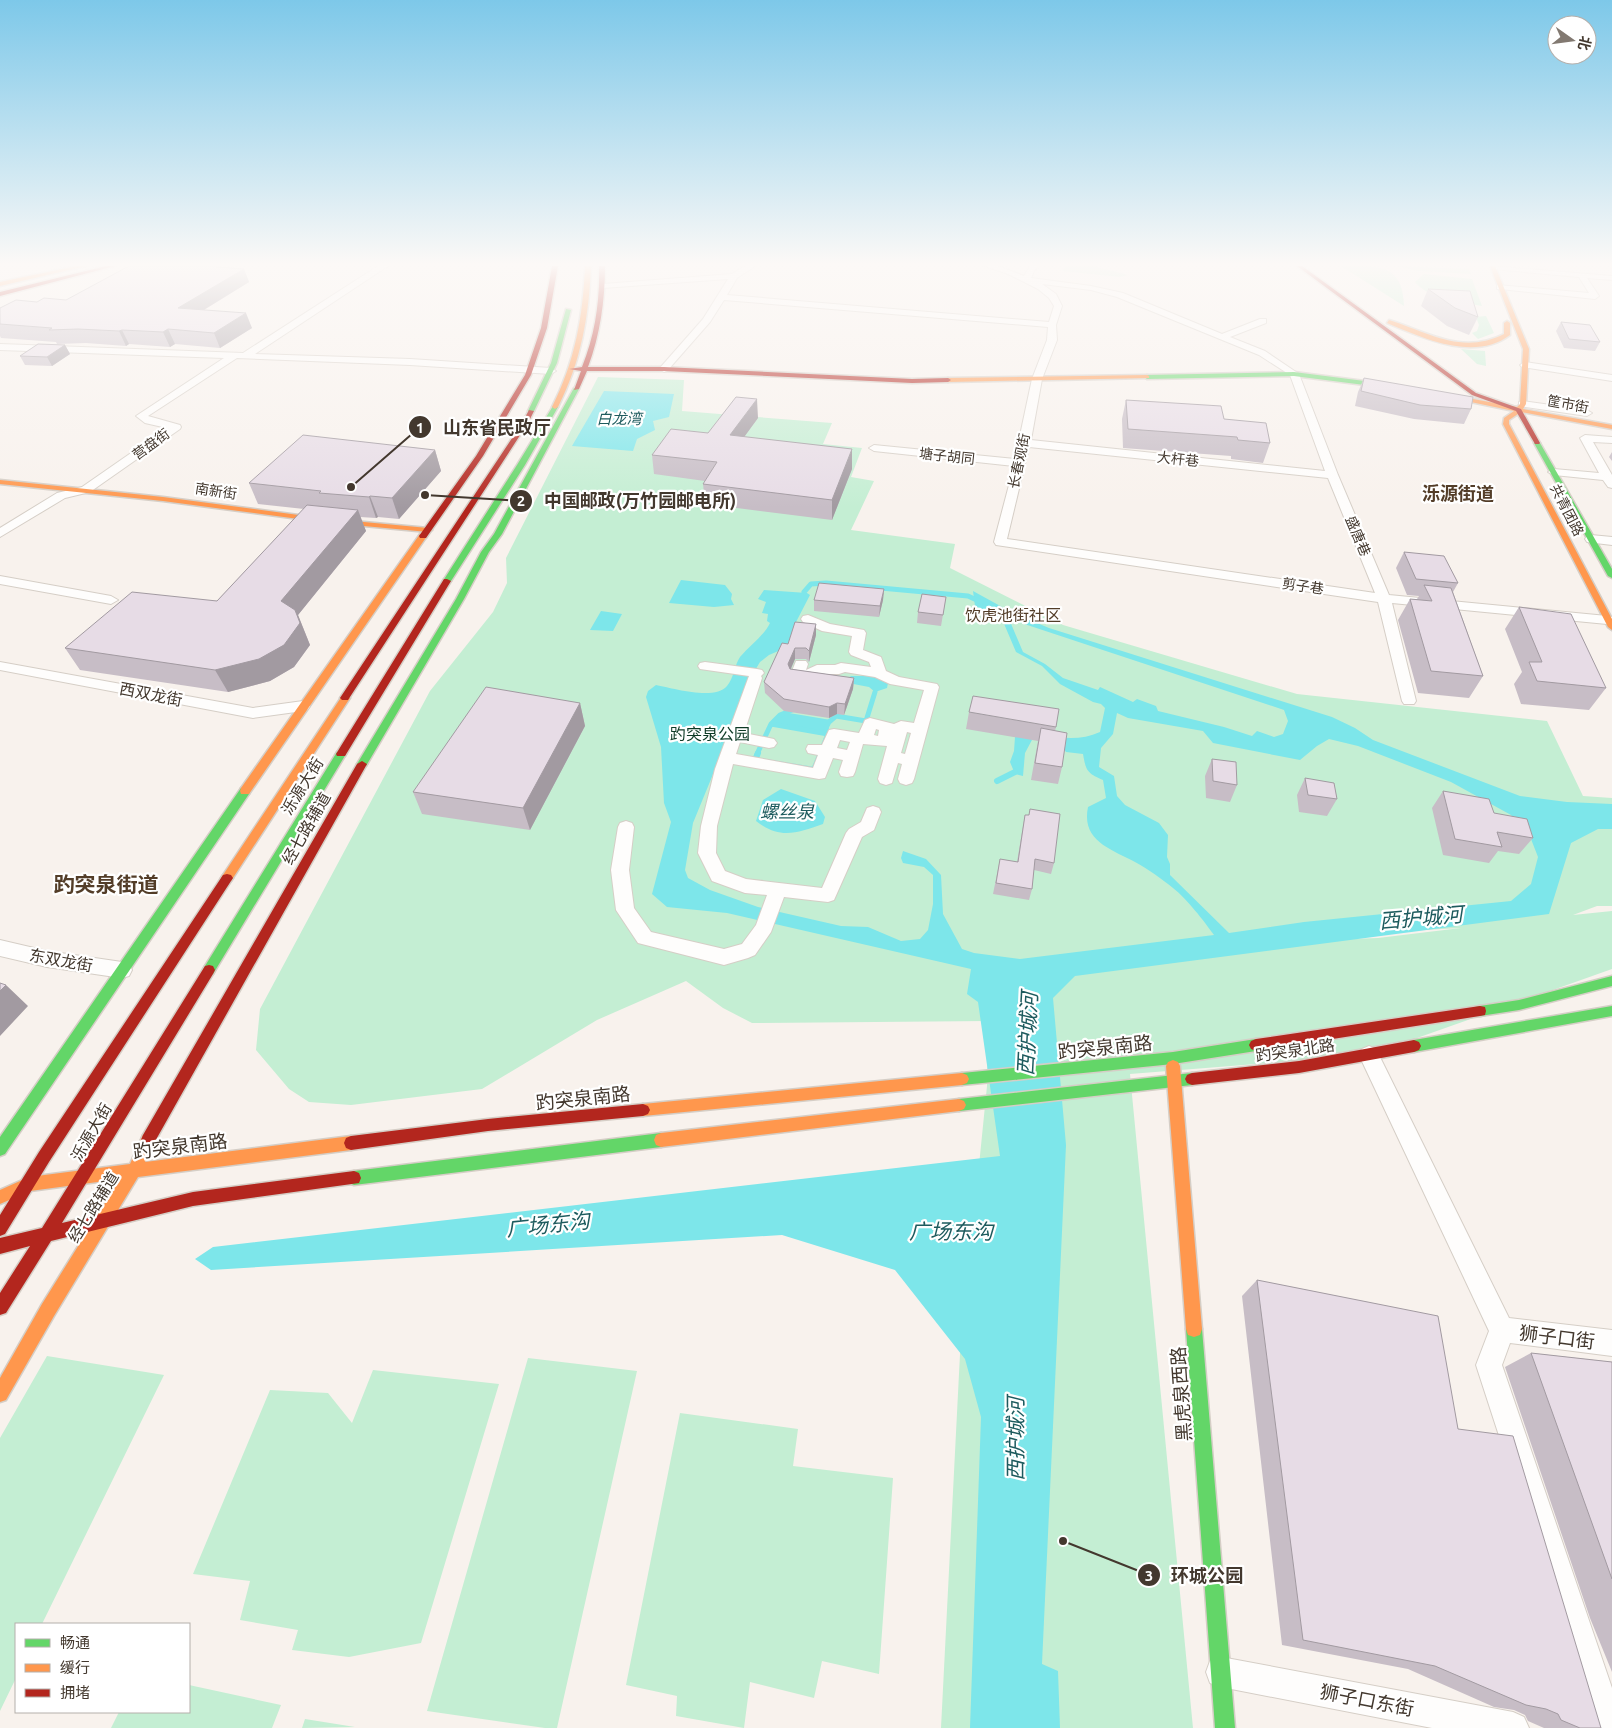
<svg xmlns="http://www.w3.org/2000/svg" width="1612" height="1728" viewBox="0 0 1612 1728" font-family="Ubuntu,'Noto Sans SC',sans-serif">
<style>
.green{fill:#c4eed3;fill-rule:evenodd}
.water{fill:#7de6ea;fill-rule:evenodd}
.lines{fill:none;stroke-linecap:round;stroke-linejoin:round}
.stream-far1{stroke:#7de6ea;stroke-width:5}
.stream{stroke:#7de6ea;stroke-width:6}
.street-casing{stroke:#d5cec6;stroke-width:2}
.fast-casing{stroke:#d5cec6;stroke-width:3}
.slow-casing{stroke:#d5cec6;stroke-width:3}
.jam-casing{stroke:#d5cec6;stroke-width:3}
.street{fill:#fefdfc;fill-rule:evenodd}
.fast{fill:#63d668;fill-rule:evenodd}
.slow{fill:#ff974d;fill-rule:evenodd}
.jam{fill:#b3261e;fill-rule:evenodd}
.wall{fill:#c7bdc6}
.shaded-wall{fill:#a29aa1}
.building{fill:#e7dce6;stroke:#a29aa1}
.labels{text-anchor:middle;stroke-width:4.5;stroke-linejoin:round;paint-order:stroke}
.far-street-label{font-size:14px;fill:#43382e;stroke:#fff}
.far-water-label{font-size:15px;font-style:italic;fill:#1d5b5e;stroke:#fff}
.far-quarter-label{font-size:16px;fill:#533d28;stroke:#fff}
.street-label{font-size:16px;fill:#43382e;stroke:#fff}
.park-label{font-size:16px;fill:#0d3a25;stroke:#fff}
.far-district-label{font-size:18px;font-weight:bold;fill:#533d28;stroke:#fff}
.water-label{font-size:18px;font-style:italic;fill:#1d5b5e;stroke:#fff}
.near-street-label{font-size:19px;fill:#43382e;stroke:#fff}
.district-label{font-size:21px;font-weight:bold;fill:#533d28;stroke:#fff}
.near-water-label{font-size:21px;font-style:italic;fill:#1d5b5e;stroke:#fff}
.leader{fill:none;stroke:#43382e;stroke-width:2}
.callout-dot{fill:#43382e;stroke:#fff;stroke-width:2}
.mark-label{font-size:15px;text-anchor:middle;font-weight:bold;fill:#fff}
.callout-label{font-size:18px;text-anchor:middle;font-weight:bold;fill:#43382e;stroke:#fff;stroke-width:4.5;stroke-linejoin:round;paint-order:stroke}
</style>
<rect width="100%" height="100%" fill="#f8f2ed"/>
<path class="green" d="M1066,266H1093L1128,275L1120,277L1062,271Z
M1341,266C1376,266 1403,262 1404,306Z
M1396,266L1469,269L1471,274L1419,271Z
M1424,274L1472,279L1482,306C1460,302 1430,300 1415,282Z
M1486,316L1494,333L1478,339L1472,333L1477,331L1479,325L1476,317Z
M1461,349L1485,351L1486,366L1477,364Z
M598,377L684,380L682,411L832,423L823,444L862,448L851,477L874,481L851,530L955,544L950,568L1063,625L1297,694L1547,721L1583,796L1612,798V906H1597L1573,915L1612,911V969L1369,1055L1130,1074L1193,1728H941L960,1354L987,1086L988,1021L752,1023L723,1008L686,981L597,1020L482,1089L351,1105L309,1102L289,1089L256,1050L260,1009L430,691L493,612L507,583L506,558ZM1461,928L1378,938L1231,943L1232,940Z
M47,1356L164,1375L42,1624H16V1678L0,1711V1438Z
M528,1358L637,1371L557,1728H545L427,1711Z
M373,1370L499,1384L421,1643L349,1657L292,1650L298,1630L240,1620L250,1581L193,1574L270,1390L328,1393L352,1423Z
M680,1413L798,1429L793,1466L893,1478L879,1674L822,1661L814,1698L750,1682L744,1728L676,1716L677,1696L626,1685Z
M189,1685L281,1705L272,1728H111L119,1712H189Z
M305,1719L355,1727L302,1728Z"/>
<path class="water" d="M604,391L674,394L669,417L653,421L655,430L637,439L633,451L572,446Z
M681,580L725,585L732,594L731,599L734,605L714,607L669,603Z
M764,590L807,593L810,595L795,624L789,642L783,649L769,655L760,662L751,677L734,723L693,823L685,870L688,878L710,890L758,907L841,926L868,927L901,941L920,939L928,930L933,904V875L924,867L903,863L901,858L903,851L926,859L941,875L943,914L962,949L974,953L1020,959L1214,935C1204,921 1187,899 1173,888C1162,879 1148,869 1135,862C1111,849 1081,841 1088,807L1106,798L1103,780C1087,773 1086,771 1083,754L1066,752L1060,743L1033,738L1025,753L1023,776L1015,774L1010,762L1014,751L1015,737L1021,731C1048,735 1074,744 1100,732L1105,708L1101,704L1093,702L1060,684L1042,666L1016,652L1002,619L975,606L973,591L1013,613L1049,628L1332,717L1355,728L1373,740L1520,796L1567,802L1612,804V829H1598L1571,843L1549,914L1075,976L1053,998L1066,1145L1042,1664L1058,1671L1060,1728H970L981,1417L965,1359L895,1270L782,1235L211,1270L195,1259L213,1247L1000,1156L978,1002L967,994L971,969L727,913L667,907L652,894L671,822L664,803L661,747L646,697L648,691L656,685C672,688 715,701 727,686C734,678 734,666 740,657C750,645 763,637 770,623L767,621L768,614L762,613L766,602L758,599ZM1009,619L1284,710L1288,721L1283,734L1274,737L1257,731L1252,736L1224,727L1158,711L1156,706L1137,699L1133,702L1100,687L1098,690L1063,678L1045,664L1023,652ZM1117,713L1128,718L1203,731L1213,743L1300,760L1317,746L1329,739L1358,746L1451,782L1511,815L1531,839L1538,857L1531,884L1511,901L1304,922L1229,933L1170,875V864L1167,857L1168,835L1159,823L1125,805L1117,796L1114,776L1099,767L1101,748L1113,734Z
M601,611L622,614L613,631L590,630Z
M851,676H876L888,683L887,688L875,692L869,687L843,682Z
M789,713L831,720L826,728L828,734L771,724L780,715Z
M781,789L815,801L825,817L823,824C797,833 780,840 756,821L763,800Z"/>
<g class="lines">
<path class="stream-far1" d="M804,592L811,584L826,583L968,596L981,602
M772,723L780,715L797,708
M828,733L826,728L829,722L836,716L866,721L875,692
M757,754L771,724L828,734L820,754"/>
<path class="stream" d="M758,753L755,760L814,770L821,753
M997,781L1015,772"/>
<defs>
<path id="street" d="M378,266H388L255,354L410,359L551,368L556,371L551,374L410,365L237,358L148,416L180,425L181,427L180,429L90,492L65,498L0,537V528L57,493L82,487L167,428L145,423L136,416L224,358L0,350V344L243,353Z
M745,266H755L737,278L727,295L1049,322L1054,306L1049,298L1038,289L1008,274L985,266H998L1024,276L1030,266H1039L1034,271L1031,278L1091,286L1123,293L1222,334L1260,319H1266V323L1230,337L1265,351L1299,374L1338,475L1389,595L1607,616L1612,617V623L1607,624L1392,603L1416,701L1414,704H1404L1402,701L1378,602L996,545L994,542L1014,466L874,451L869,448L874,445L1015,459L1032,379L1047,340L1048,327L724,300L710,322L667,371L664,372L659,369L703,319L728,279L603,288L599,286L603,284L732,274ZM1042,284L1091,290L1117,297L1259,355L1290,375L1325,471L1031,440L1042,379L1057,340L1056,325L1062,306L1056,294ZM1029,447L1328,478L1375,593L1007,539Z
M1490,266L1612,276V280L1587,278L1599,296L1595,299L1500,289H1497V285L1589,293L1579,277L1493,269Z
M1525,362L1612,375V381L1522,367L1520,365Z
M1523,401L1587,410L1592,413L1587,416L1519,406V402Z
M1585,435L1612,437V443L1593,442L1612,475V488L1608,487L1603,480L1554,475L1548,472L1554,469L1599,473L1580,438Z
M1591,535L1612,537V545L1587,542L1585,539L1587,536Z
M0,576L111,596L118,600L111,604L0,584Z
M808,615L830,624L864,630L866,633L863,650L881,657L886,671L899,677L937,684L939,687L914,779L912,783L906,785L900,783L898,779L902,764L898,763L892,783L886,785L880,783L878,779L887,746L863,744L855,772L853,776L847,777L841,776L839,772L843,760L833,758L825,778L819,779L733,764L717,826L716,853L725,871L746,879L822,888L846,833L849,829L861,822L867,808L873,806L879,808L881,812L874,830L862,837L834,900L828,902L784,897L771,932L755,955L748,958L724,965L638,943L616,910L611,870L618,827L620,823L626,821L632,823L634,827L629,870L634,908L651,932L724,949L742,944L756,925L767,895L745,893L712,881L698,853L701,826L715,769L749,676L700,669L698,666L700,663L705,662L757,669L762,670L764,673L761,676L762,678L744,733L774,739L777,743L774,747L769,748L740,742L736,754L813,768L818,755L808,753L806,749L808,745H822L829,730L834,729L859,733L865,720L870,718L894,724L901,721L914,723L924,690L890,684L875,677L845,672L839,674H820L813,678L803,681L792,679L790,676L796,661H806L808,664L806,670L817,665H835L841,663L871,667L869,662L851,655L849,652L852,636L822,631L803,622L801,619L803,616ZM876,729L879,730L878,736L874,735ZM907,732L911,733L905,754L901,753ZM840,740L850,742L847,750L837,748Z
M0,662L253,708L303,701L308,703L310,706L308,709L303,711L253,718L0,670Z
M0,940L47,951L122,962L129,964L132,970L129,976L122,978L47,967L0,956Z
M1369,1046L1376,1049L1509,1318L1612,1330V1356L1510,1343L1502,1365L1612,1688V1728H1594L1476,1365L1489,1331L1359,1055L1362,1049Z
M1221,1657L1513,1712L1524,1717L1529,1728H1432L1221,1687L1210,1683L1206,1672L1210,1661Z"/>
<path id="fast" d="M566,309L571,310L557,363L534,411L529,412L528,411L551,363Z
M1294,372L1396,385L1399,387L1396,389L1294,376L1147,379L1144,377L1147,375Z
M574,388L579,389L502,534L489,552L464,599L366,766H358L357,764L456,599L481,552L494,534Z
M553,406L558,407L525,465L451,581L447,583H444L443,581L517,465Z
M1535,442L1540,443L1612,569V578L1608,576L1534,443Z
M341,751L346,754L213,974L209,975L205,974L203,970L205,966L337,752Z
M245,787L249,788L250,791L249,794L5,1154L0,1156V1137L241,788Z
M1612,976V986L1519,1010L1480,1016L1475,1015L1474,1011L1475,1007L1480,1006L1519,1000Z
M1612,1006V1016L1414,1052L1409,1050L1407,1046L1409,1042L1414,1040Z
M1256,1039L1261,1041L1263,1045L1261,1049L1256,1051L1173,1064L962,1085L957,1083L955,1079L957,1075L962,1073L1173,1052Z
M1192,1073L1197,1075L1199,1079L1197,1083L1192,1085L959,1111L954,1109L952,1105L954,1101L959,1099Z
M661,1133L666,1135L668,1140L666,1145L661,1147L354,1185L349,1183L347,1178L349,1173L354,1171Z
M1194,1321L1200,1323L1202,1329L1235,1728H1215L1186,1329L1188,1323Z"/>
<path id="slow" d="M76,266H86L0,286V282Z
M585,266H591C589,316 581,362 558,407L555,409L552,407C575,362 583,316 585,266Z
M1490,266H1495L1529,349L1526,404L1523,409L1612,425V429L1521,412L1509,420V424L1612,619V630L1608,627L1503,424L1504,418L1514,411L1437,395L1440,393L1517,407L1520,404L1523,349Z
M1389,320C1430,333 1462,355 1504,334V323L1507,321L1510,323V335C1474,362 1423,338 1387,323Z
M1147,375L1149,376V378L948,382L945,380L948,378Z
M0,480L163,497L321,518L428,528L432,530L428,532L321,522L163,501L0,484Z
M420,534L427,536L249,794H241L240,791L241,788Z
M345,695L350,698L231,881H223L221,878L223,875L342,696Z
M1173,1060L1178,1062L1180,1066L1202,1329L1200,1335L1194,1337L1188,1335L1186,1329L1166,1066L1168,1062Z
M962,1073L967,1075L969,1079L967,1083L962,1085L643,1116L638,1114L636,1110L638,1106L643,1104Z
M959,1099L964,1101L966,1105L964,1109L959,1111L661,1147L656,1145L654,1140L656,1135L661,1133Z
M148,1133L153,1135L155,1140L145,1162L351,1136L356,1138L358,1143L356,1148L351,1150L138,1177L54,1316L6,1400L0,1402V1378L42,1304L120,1179L30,1191L0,1204V1190L29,1177L130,1164L143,1135Z"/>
<path id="jam" d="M106,266H115L0,296V292Z
M552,266H558L547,328L531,375L483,456L426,538H420L419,536L476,456L525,375L541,328Z
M599,266H605C605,301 600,335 588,367H664L912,379L948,378L951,380L948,382L912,383L664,371H587L579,389L574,390L581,371L569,369L582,367C595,335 600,301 599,266Z
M1297,266H1302L1476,393L1521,409L1540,443L1539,444H1535L1516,411L1472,395Z
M529,410L534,411L528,423L348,700H342L340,698L522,423Z
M444,579H447L451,581L345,756H337L336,754Z
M362,761L367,764L153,1145L148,1147L143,1145L141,1140L143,1135L357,764Z
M227,874L231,875L233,878L231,881L49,1162L5,1234L0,1236V1215L39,1152L223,875Z
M209,965L213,966L215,970L213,974L62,1223L193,1192L354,1171L359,1173L361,1178L359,1183L193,1206L51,1241L6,1313L0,1315V1293L30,1246L0,1254V1238L42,1228L205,966Z
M1480,1006L1485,1007L1486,1011L1485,1015L1480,1016L1256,1051L1251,1049L1249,1045L1251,1041L1256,1039Z
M1414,1040L1419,1042L1421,1046L1419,1050L1414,1052L1299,1073L1192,1085L1187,1083L1185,1079L1187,1075L1192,1073L1299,1061Z
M643,1104L648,1106L650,1110L648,1114L643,1116L488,1131L351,1150L346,1148L344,1143L346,1138L351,1136L488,1119Z"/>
</defs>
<use href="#street" class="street-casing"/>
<use href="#fast" class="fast-casing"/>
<use href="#slow" class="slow-casing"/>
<use href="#jam" class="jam-casing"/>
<use href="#street" class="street"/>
<use href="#fast" class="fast"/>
<use href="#slow" class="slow"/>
<use href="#jam" class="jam"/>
</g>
<path class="wall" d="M135,266H220L221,267L244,269L249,282L204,310L252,328L220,348L175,344L170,347L129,344L126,346L86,343L57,344L56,342L1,338L0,336V308L37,302L66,300Z
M1428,289L1478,317L1469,335L1447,326L1421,306Z
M1561,322L1600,342L1595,351L1564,348L1556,331Z
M65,345L70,354L52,366L25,365L20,356Z
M1364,378L1471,409L1464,424L1414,419L1355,406L1358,392Z
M1126,400L1224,419L1270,443L1263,463L1231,459V456L1123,448L1122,419Z
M758,418L744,437L852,469L832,520L705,504L703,484L705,481L654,474L652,455L708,433Z
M435,450L441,471L399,519L378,517L376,518L360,517L366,531L298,615L310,645L294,667L270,681L228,692L80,670L65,648L217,601L304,509L258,504L249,483Z
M1612,452V461L1609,457Z
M1404,552L1458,583L1453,592L1483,676L1469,698L1418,693L1398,620L1410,599H1417L1419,596L1407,595L1396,568Z
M884,589L883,600L879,617L814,611V600Z
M946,597L941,626L917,623L918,612Z
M1519,607L1606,688L1589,710L1521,704L1514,684L1522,672L1505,629Z
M816,624V635L809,662L806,659H795L791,669L854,678L853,689L844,715L837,714L829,718L784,711L765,693L764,682L788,644Z
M580,703L585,726L530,830L422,814L413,792Z
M969,712L1056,727L1055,731L1062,767L1058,784L1031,780L1038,741L966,729Z
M1212,759L1237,785L1230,802L1206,798L1205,776Z
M1305,778L1337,799L1327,816L1299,812L1297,795Z
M1443,791L1494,813L1533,838L1519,854L1498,851L1489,863L1443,855L1432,808Z
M1025,815L1054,863L1051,874L1034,870L1032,889L1029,900L993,894L1000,859L1017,862L1023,826Z
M1257,1280L1458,1429L1601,1728H1544L1528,1721L1525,1715L1514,1710L1494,1707L1408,1669L1282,1645L1242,1296Z
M1531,1353L1612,1362V1672L1590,1618L1505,1367Z"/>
<path class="shaded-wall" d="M244,269L249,282L184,322L178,308Z
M246,313L252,328L220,348L214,333Z
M168,329L175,344L170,347L163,332Z
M122,330L129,344L126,346L119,331Z
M65,345L70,354L52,366L47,357Z
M757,399L758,418L731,455L730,435Z
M852,449V469L832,520V500Z
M435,450L441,471L399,519L392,498Z
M370,496L378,517L376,518L369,497Z
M358,510L366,531L298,615L310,645L294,667L270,681L228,692L215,670Z
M884,589L883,600L879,617L880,606Z
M816,624V635L809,662V651Z
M795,648V659L788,675V664Z
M854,678L853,689L844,715L845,704Z
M580,703L585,726L530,830L523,808Z
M837,703V714L829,718V707Z
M6,985L28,1006L0,1036V991Z"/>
<path class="building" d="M129,266H217L216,267L244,269L178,308L246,313L214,333L168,329L163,332L122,330L119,331L78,329L49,330L52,328L0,324V308L16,300L37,302L44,298L66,300Z
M1428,289L1470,291L1478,317L1455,308Z
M1561,322L1590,325L1600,342L1569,339Z
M38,344L65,345L47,357L20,356Z
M1364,378L1473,397L1471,409L1420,405L1361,391Z
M736,397L757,399L730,435L852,449L832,500L703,484L717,462L652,455L671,429L708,433Z
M1126,400L1221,406L1224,419L1266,423L1270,443L1238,440L1237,437L1128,429Z
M303,435L435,450L392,498L370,496L369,497L319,493L321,491L249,483Z
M307,505L358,510L281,601L295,610L300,623L284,645L259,659L215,670L65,648L132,592L217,601Z
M1404,552L1444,556L1458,583L1416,579Z
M819,583L884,589L880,606L814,600Z
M1424,585L1451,588L1483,676L1431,671L1410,599L1432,601Z
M922,594L946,597L943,615L918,612Z
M1519,607L1571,614L1606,688L1537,681L1529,662H1542Z
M795,622L816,624L809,651L806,648H795L788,664L790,669L854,678L845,704L837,703L829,707L784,699L764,682L782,643L788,644Z
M486,687L580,703L523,808L413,792Z
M973,696L1059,709L1056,727L969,712Z
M1041,728L1067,733L1062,767L1035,763Z
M1212,759L1236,762L1237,785L1213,781Z
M1305,778L1334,783L1337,799L1308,795Z
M1443,791L1489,799L1494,813L1527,819L1533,838L1497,832L1502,847L1455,839Z
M1030,809L1060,814L1054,863L1035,859L1032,889L996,883L1000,859L1018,862L1025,815H1029Z
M0,983L6,985L0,991Z
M1257,1280L1438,1316L1458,1429L1513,1436L1601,1728H1580L1561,1720L1558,1714L1546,1709L1526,1705L1435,1666L1303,1640Z
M1531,1353L1612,1362V1579Z"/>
<linearGradient id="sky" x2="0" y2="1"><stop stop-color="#7dc8e9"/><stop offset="0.52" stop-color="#fcf9f7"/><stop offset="1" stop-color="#fcf9f7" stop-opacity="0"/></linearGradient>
<rect width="1612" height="508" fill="url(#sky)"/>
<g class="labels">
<g class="far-street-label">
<text transform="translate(1568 404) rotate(10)" y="5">筐市街</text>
<text transform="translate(151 444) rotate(-36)" y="5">营盘街</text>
<text transform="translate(947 456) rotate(6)" y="5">塘子胡同</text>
<text transform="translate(1178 459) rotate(6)" y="5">大杆巷</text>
<text transform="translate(1019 461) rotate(-78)" y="5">长春观街</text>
<text transform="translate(216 491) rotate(8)" y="5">南新街</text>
<text transform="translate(1567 510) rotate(63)" y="5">共青团路</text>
<text transform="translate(1358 536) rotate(67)" y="5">盛唐巷</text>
<text transform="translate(1303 586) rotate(8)" y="5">剪子巷</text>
</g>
<g class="far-water-label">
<text x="619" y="424">白龙湾</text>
</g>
<g class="far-quarter-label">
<text x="1013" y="621">饮虎池街社区</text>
</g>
<g class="street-label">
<text transform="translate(151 694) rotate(11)" y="6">西双龙街</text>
<text transform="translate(302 786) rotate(-58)" y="6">泺源大街</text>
<text transform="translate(306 828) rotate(-60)" y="6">经七路辅道</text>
<text transform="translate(61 960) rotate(10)" y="6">东双龙街</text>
<text transform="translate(1295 1050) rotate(-8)" y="6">趵突泉北路</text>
<text transform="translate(91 1132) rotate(-60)" y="6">泺源大街</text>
<text transform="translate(93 1207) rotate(-58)" y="6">经七路辅道</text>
</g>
<g class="park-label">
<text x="710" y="740">趵突泉公园</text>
</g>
<g class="far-district-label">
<text x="1458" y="500">泺源街道</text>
</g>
<g class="water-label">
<text x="787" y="818">螺丝泉</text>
</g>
<g class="near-street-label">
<text transform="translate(1105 1047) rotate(-6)" y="7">趵突泉南路</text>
<text transform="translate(583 1098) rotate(-6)" y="7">趵突泉南路</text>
<text transform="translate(180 1146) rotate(-7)" y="7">趵突泉南路</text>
<text transform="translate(1557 1337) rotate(7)" y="7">狮子口街</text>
<text transform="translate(1181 1394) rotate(-94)" y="7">黑虎泉西路</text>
<text transform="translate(1367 1700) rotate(11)" y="7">狮子口东街</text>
</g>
<g class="district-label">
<text x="106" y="892">趵突泉街道</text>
</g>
<g class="near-water-label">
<text transform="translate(1421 918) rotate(-5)" y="7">西护城河</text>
<text transform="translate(1028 1034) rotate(-87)" y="7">西护城河</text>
<text transform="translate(548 1225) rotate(-6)" y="7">广场东沟</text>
<text x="951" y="1239">广场东沟</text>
<text transform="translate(1016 1439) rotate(-90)" y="7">西护城河</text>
</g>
</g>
<path class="leader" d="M351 487L420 427M425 495L521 501M1063 1541L1149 1575"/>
<g class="callout-dot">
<circle cx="351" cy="487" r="5"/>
<circle cx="425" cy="495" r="5"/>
<circle cx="1063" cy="1541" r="5"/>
<circle cx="420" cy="427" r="12"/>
<circle cx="521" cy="501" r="12"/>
<circle cx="1149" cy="1575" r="12"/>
</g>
<g class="mark-label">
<text x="420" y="433">1</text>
<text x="521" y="506">2</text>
<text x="1149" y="1581">3</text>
</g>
<g class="callout-label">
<text x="497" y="434">山东省民政厅</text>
<text x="640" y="507">中国邮政(万竹园邮电所)</text>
<text x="1207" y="1582">环城公园</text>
</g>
<rect x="15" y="1623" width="175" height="90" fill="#ffffff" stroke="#b4afab"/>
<rect x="25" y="1639" width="25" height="8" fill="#63d668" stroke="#b4afab"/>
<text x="60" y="1648" font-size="15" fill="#43382e">畅通</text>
<rect x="25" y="1664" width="25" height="8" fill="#ff974d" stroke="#b4afab"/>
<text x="60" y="1673" font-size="15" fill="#43382e">缓行</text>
<rect x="25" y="1689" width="25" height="8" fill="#b3261e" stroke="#b4afab"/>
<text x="60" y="1698" font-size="15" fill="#43382e">拥堵</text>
<g transform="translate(1572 40) rotate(104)"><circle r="24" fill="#ffffff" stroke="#b4afab"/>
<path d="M0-4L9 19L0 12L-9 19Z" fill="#827971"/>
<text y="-8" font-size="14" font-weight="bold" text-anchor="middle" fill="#43382e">北</text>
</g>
</svg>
